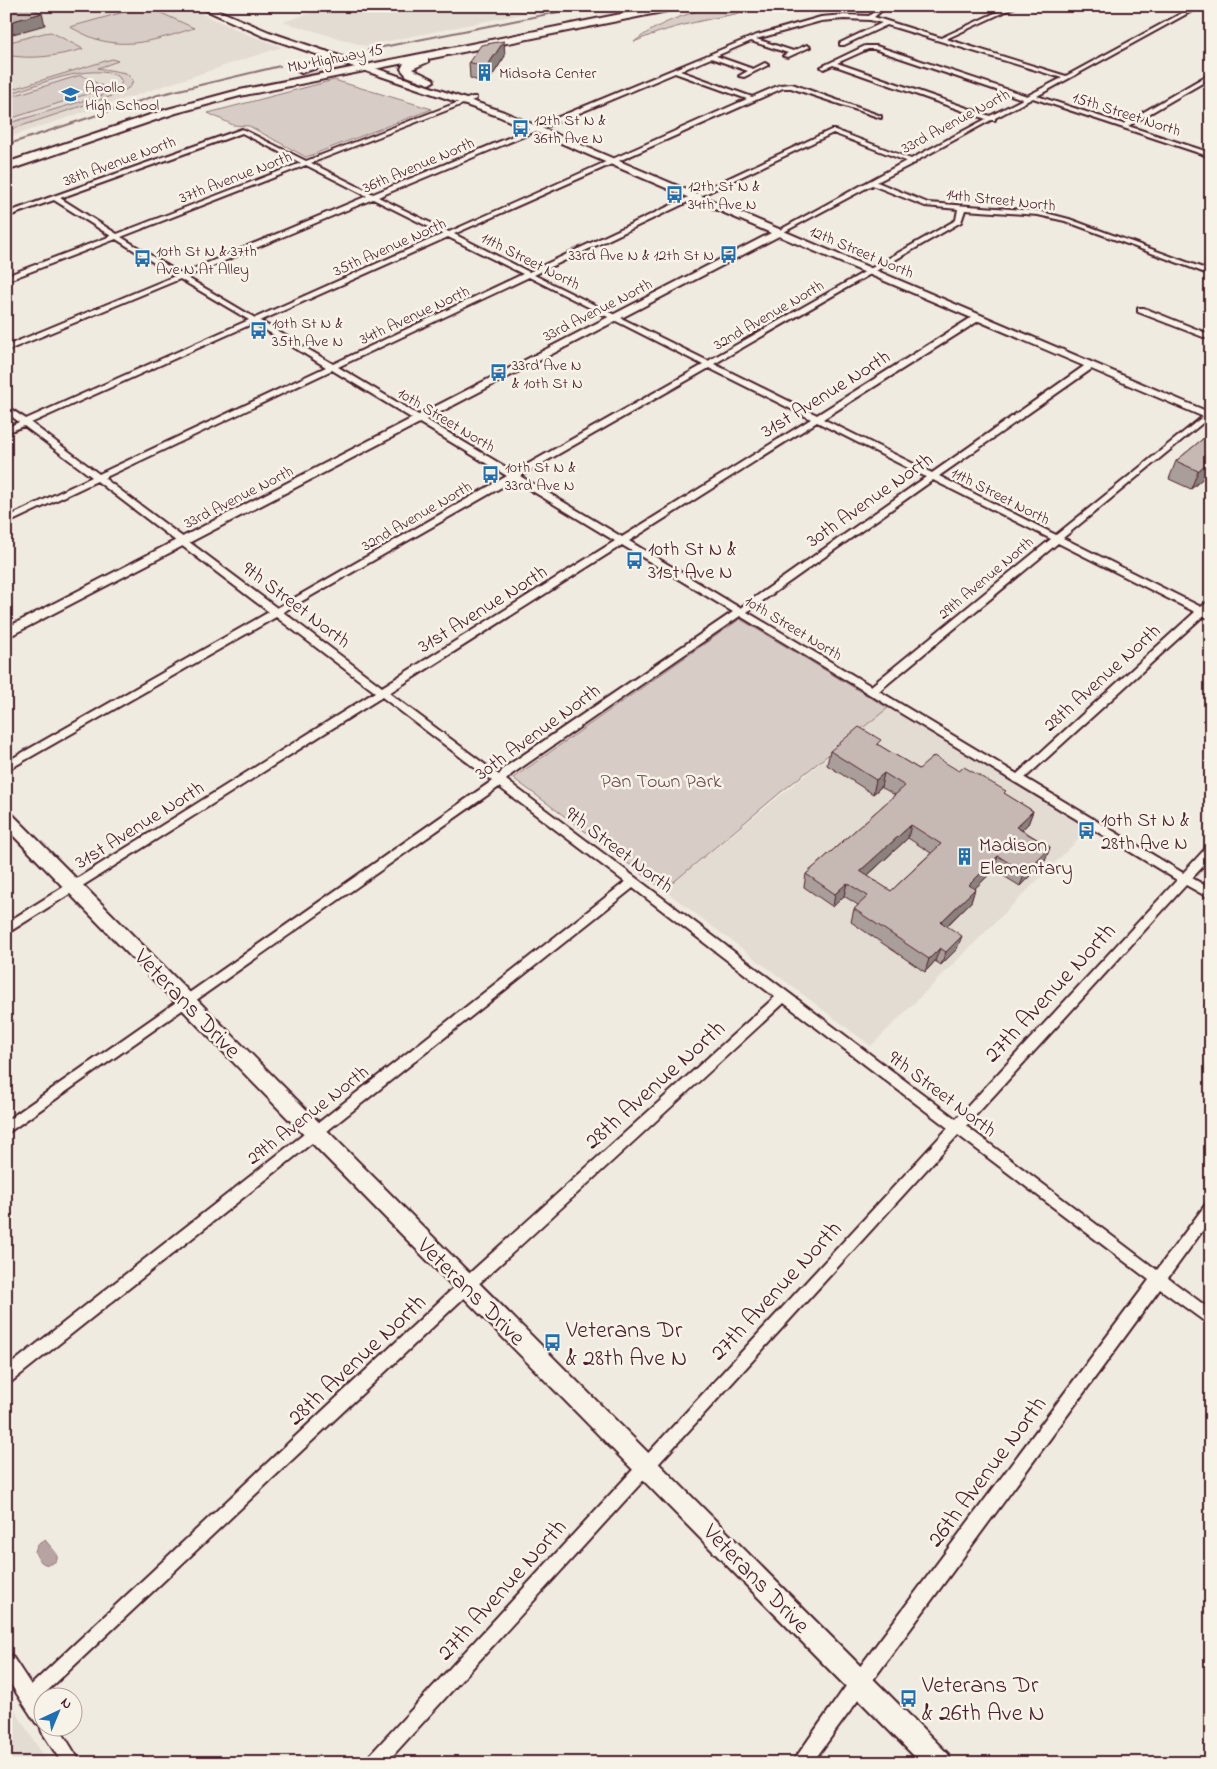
<svg xmlns="http://www.w3.org/2000/svg" width="1217" height="1769" viewBox="0 0 1217 1769" font-family="'Indie Flower',sans-serif">
<style>
.built{fill:#e3dcd2}
.green{fill:#d8cdc6;stroke:#917678}
.water{fill:#b7a4a2;stroke:#8b6f72}
.lines{fill:none;stroke-linecap:round;stroke-linejoin:round}
.stream{stroke:#8b6f72;stroke-width:2}
.street-casing{stroke:#4a1f2b;stroke-width:4}
.secondary-casing{stroke:#4a1f2b;stroke-width:4}
.highway-casing{stroke:#4a1f2b;stroke-width:4}
.street{fill:#f7f3e8;fill-rule:evenodd}
.secondary{fill:#f7f3e8;fill-rule:evenodd}
.highway{fill:#f7f3e8;fill-rule:evenodd}
.wall{fill:#aa9e9a;stroke:#4a1f2b;fill-rule:evenodd}
.shaded-wall{fill:#8b817d;stroke:#4a1f2b}
.building{fill:#c6b8b3;stroke:#4a1f2b;fill-rule:evenodd}
.labels{text-anchor:middle;stroke-width:5;stroke-linejoin:round;paint-order:stroke}
.far-street-label{font-size:16px;fill:#4a1f2b;stroke:#f7f3e8}
.far-poi-label{font-size:16px;fill:#4a1f2b;stroke:#f7f3e8;text-anchor:start}
.street-label{font-size:20px;fill:#4a1f2b;stroke:#f7f3e8}
.poi-label{font-size:20px;fill:#4a1f2b;stroke:#f7f3e8;text-anchor:start}
.park-label{font-size:20px;fill:#6e4a52;stroke:#f7f3e8}
.near-street-label{font-size:24px;fill:#4a1f2b;stroke:#f7f3e8}
.near-poi-label{font-size:24px;fill:#4a1f2b;stroke:#f7f3e8;text-anchor:start}
</style>
<rect width="100%" height="100%" fill="#f0ebe0"/>
<filter id="ink" filterUnits="userSpaceOnUse"><feTurbulence type="fractalNoise" baseFrequency=".02" numOctaves="2"/><feDisplacementMap in="SourceGraphic" scale="10" xChannelSelector="R" yChannelSelector="G"/><feConvolveMatrix kernelMatrix="1 2 1 2 8 2 1 2 1" color-interpolation-filters="sRGB"/></filter>
<g filter="url(#ink)">
<path class="built" d="M6,6H185L249,35L282,47L6,138Z
M332,6H560L365,46L283,22Z
M888,708L1089,829L871,1046L664,890Z
M6,1696L48,1763H6Z"/>
<path class="green" d="M716,6H773C726,17 678,22 634,42C659,22 686,14 716,6Z
M142,7H148L194,28C164,38 131,49 99,40C89,37 80,32 70,27Z
M51,32L83,49C58,56 32,60 6,55V43L44,33Z
M112,59L118,61L98,68L126,73L133,80L131,86L121,93L6,131V124L103,95L117,89L122,82L119,77C92,61 35,86 6,95V91Z
M81,75L106,88L6,120V98Z
M334,80L432,109L306,157L249,126L233,125L208,113Z
M740,619L888,708L781,792L664,890L513,778Z"/>
<path class="water" d="M45,1540L57,1554V1560C47,1569 39,1563 35,1552L37,1545Z"/>
<g class="lines">
<path class="stream" d="M368,50L588,6
M6,145L158,95L280,66"/>
<defs>
<path id="street" d="M881,6H887L874,17L941,38L1010,6H1017L946,39L1066,76L1195,6H1201L1037,96L1123,124L1211,73V78L1128,126L1211,153V157L1033,98L995,118V120H991L916,161L915,163L912,164L877,182L928,203L1038,211L1069,219L1211,271V275L1065,221L1038,215L965,210L961,222L714,364L817,415L974,316H980V320L823,419L932,473L1087,364H1093V368L939,476L1056,535L1211,410V416L1063,538L1201,607L1211,600V608L1208,611L1211,612V619L1203,616L1025,778L1183,873L1207,847L1211,846V858L1192,878L1211,889V899L1186,885L966,1126L1157,1270L1206,1204L1211,1202V1219L1168,1278L1211,1310V1326L1160,1289L812,1763H792L853,1676L1149,1280L958,1135L386,1763H365L368,1757L948,1128L784,1003L472,1290L42,1696L41,1700L42,1703V1726H58L81,1763H62L42,1732L40,1725L36,1723L6,1677V1654L12,1656L31,1685L462,1280L775,997L633,888L11,1382L6,1384V1368L625,882L499,787L6,1134V1121L492,781L382,697L6,934V923L375,692L276,617L6,771V762L269,612L97,481L6,524V518L92,477L24,426L6,433V428L19,422L6,412V406L26,419L249,320L180,279L6,351V346L175,276L116,239L6,281V276L111,236L54,200L6,217V213L242,129L306,161L472,97H476V99L311,163L373,194L754,36L821,17L844,15L869,16ZM844,19L870,20L882,23L840,43V45H844L887,25L1062,78L1027,96L876,46H865L821,67L824,69L833,65L986,119L911,159L835,130H831L529,272L454,234L783,88H791L881,118V116L792,84L780,85L752,97L680,71L711,58L748,71L739,76L744,77L768,65L765,63L753,69L716,56L751,41L788,53L783,56L788,57L810,47L807,45L793,51L756,39L821,21ZM868,49H874L1023,99L990,116L837,63ZM675,73L747,99L449,232L378,197ZM242,133L301,163L117,234L60,198ZM833,133L906,161L776,232V234H780L872,185L925,206L958,209L956,220L708,361L534,275ZM306,165L367,196L181,274L121,237ZM373,199L443,234L255,318L186,277ZM448,237L523,274L333,364L260,321ZM529,277L703,365L514,472L338,367ZM254,323L326,367L99,474L31,423ZM709,368L811,419L622,537L520,476ZM332,370L507,476L277,608L104,478ZM817,422L926,477L740,608L629,541ZM514,480L615,541L382,687L283,612ZM933,480L1051,539L871,686L747,612ZM1058,543L1195,612L1017,774L879,691ZM622,545L733,612L504,768L499,775L389,693ZM740,616L1177,880L956,1119L506,780L512,774Z
M1138,308H1144L1211,335V340L1138,312Z"/>
<path id="secondary" d="M197,6H208L269,32L504,112L1211,413V420L779,236L6,638V628L771,233L498,116L263,36Z
M6,812L12,814L948,1754L951,1763H921L308,1139L6,828Z"/>
<path id="highway" d="M661,6H682L677,9L428,59V62L412,69L433,79L434,81L429,84L407,76L401,69L404,63L240,96L176,113L6,171V163L168,109L235,91Z
M326,51L331,54L329,64L301,73L296,70L297,68L320,60L321,54Z"/>
</defs>
<use href="#street" class="street-casing"/>
<use href="#secondary" class="secondary-casing"/>
<use href="#highway" class="highway-casing"/>
<use href="#street" class="street"/>
<use href="#secondary" class="secondary"/>
<use href="#highway" class="highway"/>
</g>
<path class="wall" d="M505,56L487,84L470,78L469,62Z
M1211,432V474L1209,473L1191,489L1169,479L1176,461Z
M880,746L919,769L959,771L1005,794L1033,811L1028,824L1022,830L1050,847L1045,861L1020,886L994,870L975,888L971,902L947,926L957,949L941,965L935,961L925,972L851,922L854,909L858,905L844,896L833,907L804,887L806,874L895,795L881,787L873,794L827,765L830,751ZM908,838L931,853L891,891L867,876Z"/>
<path class="shaded-wall" d="M42,13L45,25L6,36V23Z
M504,41L505,56L487,84L486,68Z
M1211,460V469L1209,473L1191,489L1198,471Z
M884,773L881,787L873,794L876,780Z
M1033,811L1028,824L1011,840L1016,827Z
M911,825L908,838L857,885L860,871Z
M1050,847L1045,861L1020,886L1025,873Z
M998,856L994,870L965,898L969,885Z
M847,883L844,896L833,907L835,894Z
M975,889L971,902L937,935L941,922Z
M962,936L957,949L941,965L946,952Z
M940,948L935,961L925,972L929,959Z"/>
<path class="building" d="M6,6H27L42,13L6,23Z
M504,41L486,68L469,62L481,45Z
M1211,432V460L1198,471L1176,461Z
M859,727L881,740L877,744L919,769L934,756L959,771L964,767L1006,791L1004,793L1033,811L1016,827L1050,847L1025,873L998,856L969,885L975,889L941,922L962,936L946,952L940,948L929,959L854,909L868,896L847,883L835,894L806,874L905,786L884,773L876,780L830,751ZM911,825L941,844L891,891L860,871Z"/>
</g>
<defs>
<symbol id="building-bare" viewBox="-9 -9 18 18"><path d="M-4-6H4V6H1V3H-1V6H-4ZM-2.5-4.3h1.7v1.8h-1.7ZM.8-4.3h1.7v1.8H.8ZM-2.5-1h1.7V.8h-1.7ZM.8-1h1.7V.8H.8Z" fill="#1f6fb2" stroke="#f7f3e8" stroke-width="2.5" paint-order="stroke"/></symbol>
<symbol id="school-bare" viewBox="-9 -9 18 18"><path d="M0-5L7-2L0 1L-7-2ZM-4 1L0 2.5L4 1V4Q0 6-4 4Z" fill="#1f6fb2" stroke="#f7f3e8" stroke-width="2.5" paint-order="stroke"/></symbol>
<symbol id="bus-bare" viewBox="-9 -9 18 18"><path d="M-5-6H5V4H4V6H2V4H-2V6H-4V4H-5ZM-3.5-4V0h7V-4ZM-3.5 1.2v1.5H-2V1.2ZM2 1.2v1.5H3.5V1.2Z" fill="#1f6fb2" stroke="#f7f3e8" stroke-width="2.5" paint-order="stroke"/></symbol>
</defs>
<g fill-rule="evenodd">
<use href="#building-bare" x="472" y="60" width="25" height="25"/>
<use href="#school-bare" x="58" y="82" width="25" height="25"/>
<use href="#bus-bare" x="508" y="116" width="25" height="25"/>
<use href="#bus-bare" x="662" y="182" width="25" height="25"/>
<use href="#bus-bare" x="716" y="242" width="25" height="25"/>
<use href="#bus-bare" x="130" y="246" width="25" height="25"/>
<use href="#bus-bare" x="246" y="318" width="25" height="25"/>
<use href="#bus-bare" x="486" y="360" width="25" height="25"/>
<use href="#bus-bare" x="478" y="462" width="25" height="25"/>
<use href="#bus-bare" x="622" y="548" width="25" height="25"/>
<use href="#bus-bare" x="1074" y="818" width="25" height="25"/>
<use href="#building-bare" x="952" y="844" width="25" height="25"/>
<use href="#bus-bare" x="540" y="1330" width="25" height="25"/>
<use href="#bus-bare" x="896" y="1686" width="25" height="25"/>
</g>
<g class="labels">
<g class="far-street-label">
<text transform="translate(335 57) rotate(-11)" y="6">MN Highway 15</text>
<text transform="translate(1127 113) rotate(18)" y="6">15th Street North</text>
<text transform="translate(955 120) rotate(-28)" y="6">33rd Avenue North</text>
<text transform="translate(119 160) rotate(-20)" y="6">38th Avenue North</text>
<text transform="translate(418 164) rotate(-23)" y="6">36th Avenue North</text>
<text transform="translate(235 176) rotate(-21)" y="6">37th Avenue North</text>
<text transform="translate(1001 199) rotate(6)" y="6">14th Street North</text>
<text transform="translate(389 246) rotate(-24)" y="6">35th Avenue North</text>
<text transform="translate(862 251) rotate(23)" y="6">12th Street North</text>
<text transform="translate(531 260) rotate(27)" y="6">11th Street North</text>
<text transform="translate(597 309) rotate(-27)" y="6">33rd Avenue North</text>
<text transform="translate(414 314) rotate(-25)" y="6">34th Avenue North</text>
<text transform="translate(768 314) rotate(-30)" y="6">32nd Avenue North</text>
<text transform="translate(447 419) rotate(31)" y="6">10th Street North</text>
<text transform="translate(1001 495) rotate(27)" y="6">11th Street North</text>
<text transform="translate(238 496) rotate(-27)" y="6">33rd Avenue North</text>
<text transform="translate(416 515) rotate(-30)" y="6">32nd Avenue North</text>
<text transform="translate(985 577) rotate(-40)" y="6">29th Avenue North</text>
<text transform="translate(794 627) rotate(31)" y="6">10th Street North</text>
</g>
<g class="far-poi-label">
<text x="499" y="78">Midsota Center</text>
<text x="85" y="92">Apollo<tspan x="85" dy="18">High School</tspan></text>
<text x="534" y="125">12th St N &amp;<tspan x="534" dy="18">36th Ave N</tspan></text>
<text x="688" y="191">12th St N &amp;<tspan x="688" dy="18">34th Ave N</tspan></text>
<text x="156" y="256">10th St N &amp; 37th<tspan x="156" dy="18">Ave N At Alley</tspan></text>
<text x="714" y="260" text-anchor="end">33rd Ave N &amp; 12th St N</text>
<text x="272" y="328">10th St N &amp;<tspan x="272" dy="18">35th Ave N</tspan></text>
<text x="512" y="370">33rd Ave N<tspan x="512" dy="18">&amp; 10th St N</tspan></text>
<text x="505" y="472">10th St N &amp;<tspan x="505" dy="18">33rd Ave N</tspan></text>
</g>
<g class="street-label">
<text transform="translate(825 393) rotate(-32)" y="7">31st Avenue North</text>
<text transform="translate(869 499) rotate(-35)" y="7">30th Avenue North</text>
<text transform="translate(297 604) rotate(37)" y="7">9th Street North</text>
<text transform="translate(482 608) rotate(-32)" y="7">31st Avenue North</text>
<text transform="translate(1101 677) rotate(-42)" y="7">28th Avenue North</text>
<text transform="translate(537 731) rotate(-36)" y="7">30th Avenue North</text>
<text transform="translate(139 824) rotate(-32)" y="7">31st Avenue North</text>
<text transform="translate(620 849) rotate(37)" y="7">9th Street North</text>
<text transform="translate(943 1093) rotate(37)" y="7">9th Street North</text>
<text transform="translate(307 1114) rotate(-38)" y="7">29th Avenue North</text>
</g>
<g class="poi-label">
<text x="648" y="555">10th St N &amp;<tspan x="648" dy="23">31st Ave N</tspan></text>
<text x="1101" y="826">10th St N &amp;<tspan x="1101" dy="23">28th Ave N</tspan></text>
<text x="979" y="851">Madison<tspan x="979" dy="23">Elementary</tspan></text>
</g>
<g class="park-label">
<text x="661" y="787">Pan Town Park</text>
</g>
<g class="near-street-label">
<text transform="translate(1049 992) rotate(-47)" y="8">27th Avenue North</text>
<text transform="translate(188 1003) rotate(46)" y="8">Veterans Drive</text>
<text transform="translate(654 1084) rotate(-42)" y="8">28th Avenue North</text>
<text transform="translate(775 1290) rotate(-47)" y="8">27th Avenue North</text>
<text transform="translate(472 1291) rotate(45)" y="8">Veterans Drive</text>
<text transform="translate(356 1359) rotate(-43)" y="8">28th Avenue North</text>
<text transform="translate(986 1471) rotate(-53)" y="8">26th Avenue North</text>
<text transform="translate(757 1578) rotate(46)" y="8">Veterans Drive</text>
<text transform="translate(501 1589) rotate(-48)" y="8">27th Avenue North</text>
</g>
<g class="near-poi-label">
<text x="566" y="1337">Veterans Dr<tspan x="566" dy="28">&amp; 28th Ave N</tspan></text>
<text x="922" y="1692">Veterans Dr<tspan x="922" dy="28">&amp; 26th Ave N</tspan></text>
</g>
</g>
<rect width="1217" height="1769" fill="none" stroke="#f7f3e8" stroke-width="25"/>
<rect x="12" y="12" width="1192" height="1744" fill="none" stroke="#4a1f2b" stroke-width="2" filter="url(#ink)"/>
<g transform="translate(58 1712) rotate(44)"><circle r="24" fill="#f7f3e8" stroke="#b29e9c"/>
<path d="M0-4L9 19L0 12L-9 19Z" fill="#1f6fb2"/>
<text y="-8" font-size="14" font-weight="bold" text-anchor="middle" fill="#4a1f2b">N</text>
</g>
</svg>
